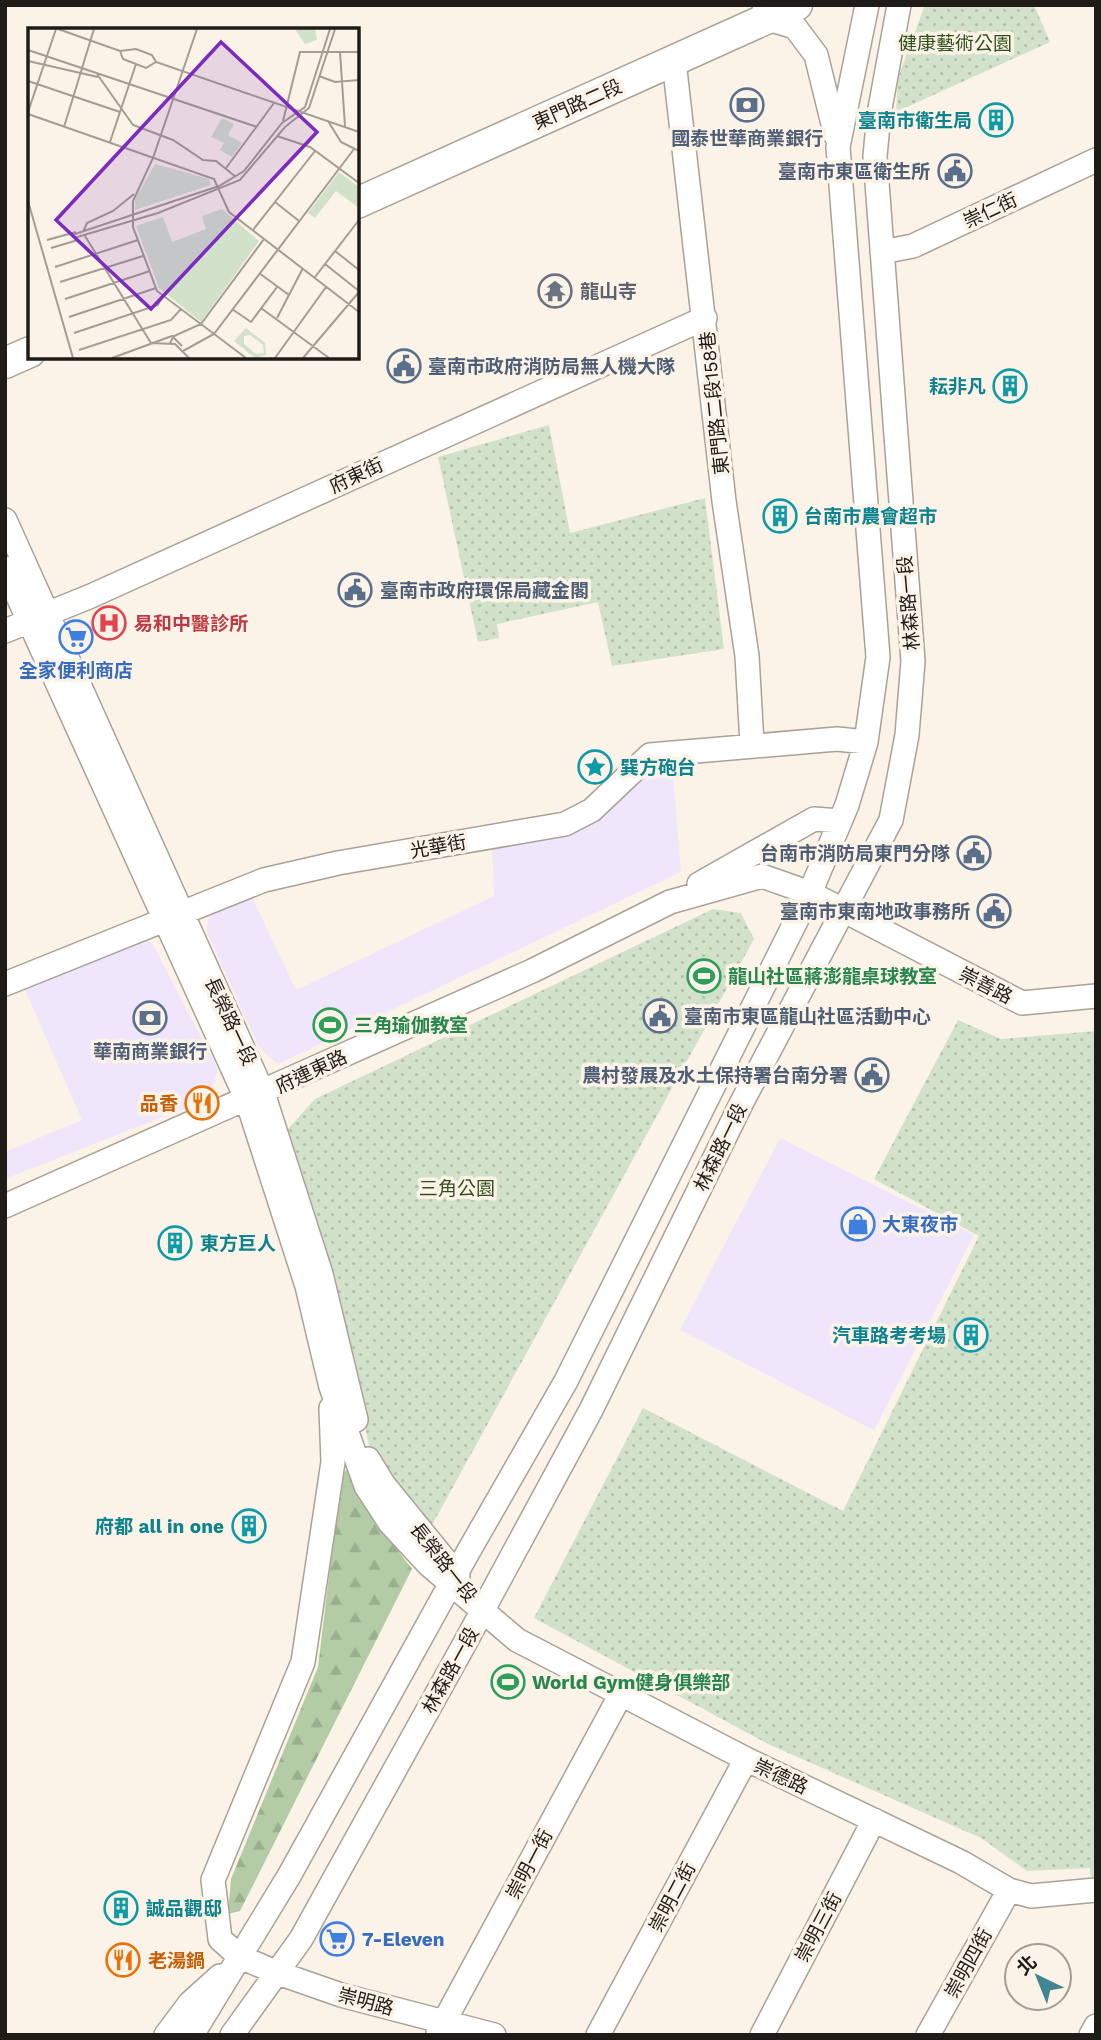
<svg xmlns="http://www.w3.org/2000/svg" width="1101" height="2040" viewBox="0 0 1101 2040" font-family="'Work Sans','Noto Sans TC',sans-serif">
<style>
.commercial{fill:#efe6fb}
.green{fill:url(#green-dots)}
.forest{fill:url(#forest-firs)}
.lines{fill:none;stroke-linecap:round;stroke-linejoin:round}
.minor-casing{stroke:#aaa296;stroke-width:26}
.major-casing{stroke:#aaa296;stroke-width:33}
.minor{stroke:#fff;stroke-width:23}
.major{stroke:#fff;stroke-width:30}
.labels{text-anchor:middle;stroke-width:7;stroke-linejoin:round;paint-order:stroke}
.park-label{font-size:19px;fill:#30501b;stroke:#fbf3e7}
.street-label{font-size:19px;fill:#1f1c18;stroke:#fbf3e7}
.culture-label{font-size:19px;font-weight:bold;fill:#0d838f;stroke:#fbf3e7;text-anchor:end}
.service-label{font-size:19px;font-weight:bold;fill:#4e5e75;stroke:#fbf3e7;text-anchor:end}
.worship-label{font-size:19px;font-weight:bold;fill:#5b616d;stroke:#fbf3e7;text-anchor:start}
.health-label{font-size:19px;font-weight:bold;fill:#be3a42;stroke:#fbf3e7;text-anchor:start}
.shop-label{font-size:19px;font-weight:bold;fill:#366cbe;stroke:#fbf3e7;text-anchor:start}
.leisure-label{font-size:19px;font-weight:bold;fill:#27864d;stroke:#fbf3e7;text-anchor:start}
.food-label{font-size:19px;font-weight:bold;fill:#c56008;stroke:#fbf3e7;text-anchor:end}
.inset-road{fill:none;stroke:#a39d94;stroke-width:2}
.view{fill:#7b2cbf;fill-opacity:0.15;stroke:#7b2cbf;stroke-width:3.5}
.inset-edge{fill:none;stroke:#1f1c18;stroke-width:3.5}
</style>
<defs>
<pattern id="green-dots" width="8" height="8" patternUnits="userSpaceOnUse" patternTransform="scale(1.75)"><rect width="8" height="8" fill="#d2e1ca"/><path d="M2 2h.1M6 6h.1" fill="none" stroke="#b4c0ad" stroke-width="1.8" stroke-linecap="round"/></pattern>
<pattern id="forest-firs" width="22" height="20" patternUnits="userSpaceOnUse" patternTransform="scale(1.75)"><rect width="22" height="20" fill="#b3cca6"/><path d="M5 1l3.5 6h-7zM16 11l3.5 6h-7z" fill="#9aaf8e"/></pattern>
</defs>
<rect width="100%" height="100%" fill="#fbf3e7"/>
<path class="commercial" d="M672,761L681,872L278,1064L259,1048L206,930L210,915L252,897L296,990L494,896L492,842L590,822L654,762Z
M135,936L152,943L218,1069L211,1091L188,1107L5,1179V1152L82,1120L22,983Z
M780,1138L974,1235L874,1430L680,1330Z"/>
<path class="green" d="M925,5H1034L1050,42L896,112L898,78Z
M549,425L570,533L705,498L724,649L612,666L598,602L497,624L499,638L478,642L438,457Z
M713,909L741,913L754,939L431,1527L371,1456L335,1276L288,1129L315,1099Z
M958,1020L1001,1039L1096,1031V1881L1091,1882L1090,1868L1027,1871L981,1838L768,1744L534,1618L643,1408L843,1511L979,1236L874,1179Z"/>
<path class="forest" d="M349,1467L364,1506L412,1569L240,1911L228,1914L231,1879L318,1667L341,1476Z"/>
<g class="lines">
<defs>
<path id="minor" d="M764,11L768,19L795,27L816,55L836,136
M674,61L724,501L747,656L752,744
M882,252L913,246L1096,160
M5,520L263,1093L321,1274L356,1420
M5,568L247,1100L307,1286L331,1387L366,1486L390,1523L428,1564L517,1640L746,1759L961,1862L1009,1890L1031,1896L1096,1890
M5,631L91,596L705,318
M699,884L814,819L840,821
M5,984L264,880L338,863L565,824L592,810L650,755L837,739L866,742
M5,1206L532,971L670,902L762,876L810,893L1022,1003L1096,996
M331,1408L333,1462L303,1662L213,1880L220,1939L240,1957L278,1973L341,1995L494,2035
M368,1459L384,1485L458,1576
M438,2033L621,1694
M166,2035L190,2003L220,1976
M192,2035L289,1876L467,1554L566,1381L810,893L847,805L866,742L878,657L838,147L867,5
M232,2035L301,1939L465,1643L591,1410L742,1102L891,820L907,735L913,661L875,156L879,114L899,5
M598,2035L746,1759
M762,2035L874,1820
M928,2035L1009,1890
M1091,2035L1096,2026"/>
<path id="major" d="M357,203L797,5
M5,363L30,352"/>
</defs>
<use href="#minor" class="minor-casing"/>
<use href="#major" class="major-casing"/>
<use href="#minor" class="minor"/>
<use href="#major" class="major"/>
</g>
<defs>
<symbol id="bank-ring" viewBox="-11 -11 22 22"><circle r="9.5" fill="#fbf3e7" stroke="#5c6f8a" stroke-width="1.5"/><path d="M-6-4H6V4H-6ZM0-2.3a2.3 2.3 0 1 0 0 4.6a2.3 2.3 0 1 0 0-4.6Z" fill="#5c6f8a"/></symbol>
<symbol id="building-ring" viewBox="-11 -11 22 22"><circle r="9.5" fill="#fbf3e7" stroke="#0f9aa8" stroke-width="1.5"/><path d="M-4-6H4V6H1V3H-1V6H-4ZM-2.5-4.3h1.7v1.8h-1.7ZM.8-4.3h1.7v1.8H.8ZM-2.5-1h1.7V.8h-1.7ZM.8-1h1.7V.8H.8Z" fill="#0f9aa8"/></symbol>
<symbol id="civic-ring" viewBox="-11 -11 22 22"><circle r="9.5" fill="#fbf3e7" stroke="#5c6f8a" stroke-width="1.5"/><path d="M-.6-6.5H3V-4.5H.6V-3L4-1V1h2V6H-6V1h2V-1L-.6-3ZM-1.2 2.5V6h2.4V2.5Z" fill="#5c6f8a"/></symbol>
<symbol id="temple-ring" viewBox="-11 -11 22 22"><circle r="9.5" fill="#fbf3e7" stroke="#6b7280" stroke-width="1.5"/><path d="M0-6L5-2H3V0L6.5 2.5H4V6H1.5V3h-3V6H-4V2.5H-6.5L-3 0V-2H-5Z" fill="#6b7280"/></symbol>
<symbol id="hospital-ring" viewBox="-11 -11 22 22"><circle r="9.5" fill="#fbf3e7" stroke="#e0444e" stroke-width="1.5"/><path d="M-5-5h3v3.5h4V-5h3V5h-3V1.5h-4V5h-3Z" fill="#e0444e"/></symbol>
<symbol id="supermarket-ring" viewBox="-11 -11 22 22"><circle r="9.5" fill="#fbf3e7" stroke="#3f7fe0" stroke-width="1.5"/><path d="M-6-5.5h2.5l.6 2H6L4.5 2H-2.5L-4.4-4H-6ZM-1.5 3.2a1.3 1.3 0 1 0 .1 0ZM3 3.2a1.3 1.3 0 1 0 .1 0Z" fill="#3f7fe0"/></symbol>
<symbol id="sight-ring" viewBox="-11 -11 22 22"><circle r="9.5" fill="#fbf3e7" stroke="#0f9aa8" stroke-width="1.5"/><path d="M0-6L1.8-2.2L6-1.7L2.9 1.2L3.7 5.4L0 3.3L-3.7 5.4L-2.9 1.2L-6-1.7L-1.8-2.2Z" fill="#0f9aa8"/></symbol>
<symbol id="stadium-ring" viewBox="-11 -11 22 22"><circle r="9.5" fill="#fbf3e7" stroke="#2e9e5b" stroke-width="1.5"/><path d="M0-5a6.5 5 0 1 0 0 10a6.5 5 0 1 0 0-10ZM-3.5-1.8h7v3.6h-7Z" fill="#2e9e5b"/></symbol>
<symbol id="restaurant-ring" viewBox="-11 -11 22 22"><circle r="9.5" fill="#fbf3e7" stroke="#e8710a" stroke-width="1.5"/><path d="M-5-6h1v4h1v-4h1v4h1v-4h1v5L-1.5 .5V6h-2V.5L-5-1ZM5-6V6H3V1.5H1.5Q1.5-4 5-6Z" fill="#e8710a"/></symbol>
<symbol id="shop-ring" viewBox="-11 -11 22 22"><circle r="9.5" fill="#fbf3e7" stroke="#3f7fe0" stroke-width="1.5"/><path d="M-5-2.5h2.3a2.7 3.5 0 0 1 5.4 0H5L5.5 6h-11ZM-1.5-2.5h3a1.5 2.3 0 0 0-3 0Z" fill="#3f7fe0"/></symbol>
</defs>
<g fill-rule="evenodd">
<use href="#bank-ring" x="728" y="86" width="38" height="38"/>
<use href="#building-ring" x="977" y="101" width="38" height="38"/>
<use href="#civic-ring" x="936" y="152" width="38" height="38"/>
<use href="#temple-ring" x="536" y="272" width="38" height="38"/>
<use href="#civic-ring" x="385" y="347" width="38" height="38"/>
<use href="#building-ring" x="991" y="367" width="38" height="38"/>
<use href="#building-ring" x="761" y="497" width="38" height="38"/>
<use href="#civic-ring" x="336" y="571" width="38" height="38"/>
<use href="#hospital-ring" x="90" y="604" width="38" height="38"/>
<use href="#supermarket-ring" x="57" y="618" width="38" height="38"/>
<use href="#sight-ring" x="576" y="748" width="38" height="38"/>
<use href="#civic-ring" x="955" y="834" width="38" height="38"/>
<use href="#civic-ring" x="975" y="892" width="38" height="38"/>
<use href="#stadium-ring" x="685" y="957" width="38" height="38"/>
<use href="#civic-ring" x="641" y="997" width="38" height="38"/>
<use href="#bank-ring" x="131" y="999" width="38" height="38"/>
<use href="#stadium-ring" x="311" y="1006" width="38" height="38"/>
<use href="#civic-ring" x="853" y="1056" width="38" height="38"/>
<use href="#restaurant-ring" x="183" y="1084" width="38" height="38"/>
<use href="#shop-ring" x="839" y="1205" width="38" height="38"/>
<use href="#building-ring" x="156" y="1224" width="38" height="38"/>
<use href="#building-ring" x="952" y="1316" width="38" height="38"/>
<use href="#building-ring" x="230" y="1507" width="38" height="38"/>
<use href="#stadium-ring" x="489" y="1663" width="38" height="38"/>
<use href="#building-ring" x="102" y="1889" width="38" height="38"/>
<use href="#supermarket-ring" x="318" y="1920" width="38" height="38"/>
<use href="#restaurant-ring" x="104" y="1941" width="38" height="38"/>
</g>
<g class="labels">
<g class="park-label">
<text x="955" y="50">健康藝術公園</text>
<text x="457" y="1195">三角公園</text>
</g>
<g class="street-label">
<text transform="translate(577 104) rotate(-24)" y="7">東門路二段</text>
<text transform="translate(990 210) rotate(-25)" y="7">崇仁街</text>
<text transform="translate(714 403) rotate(-96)" y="7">東門路二段158巷</text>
<text transform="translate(356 475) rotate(-25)" y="7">府東街</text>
<text transform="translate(908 603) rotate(-95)" y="7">林森路一段</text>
<text transform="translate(438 846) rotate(-10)" y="7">光華街</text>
<text transform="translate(986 985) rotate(27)" y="7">崇善路</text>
<text transform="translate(231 1021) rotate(65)" y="7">長榮路一段</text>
<text transform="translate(311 1071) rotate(-25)" y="7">府連東路</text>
<text transform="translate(720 1147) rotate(-64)" y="7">林森路一段</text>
<text transform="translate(444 1562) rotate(52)" y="7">長榮路一段</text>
<text transform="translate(450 1670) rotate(-61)" y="7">林森路一段</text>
<text transform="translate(781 1776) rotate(25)" y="7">崇德路</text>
<text transform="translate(529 1864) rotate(-62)" y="7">崇明一街</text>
<text transform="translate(672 1897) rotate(-62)" y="7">崇明二街</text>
<text transform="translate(818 1927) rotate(-62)" y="7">崇明三街</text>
<text transform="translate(968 1963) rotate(-61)" y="7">崇明四街</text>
<text transform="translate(366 2001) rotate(15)" y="7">崇明路</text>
</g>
<g class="culture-label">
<text x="972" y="127">臺南市衛生局</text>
<text x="986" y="393">耘非凡</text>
<text x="804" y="523" text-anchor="start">台南市農會超市</text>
<text x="620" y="774" text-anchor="start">巽方砲台</text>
<text x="200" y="1250" text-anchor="start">東方巨人</text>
<text x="946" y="1342">汽車路考考場</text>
<text x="224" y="1533">府都 all in one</text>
<text x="146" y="1915" text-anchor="start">誠品觀邸</text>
</g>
<g class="service-label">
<text x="747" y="145" text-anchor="middle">國泰世華商業銀行</text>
<text x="930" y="178">臺南市東區衛生所</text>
<text x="428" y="373" text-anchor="start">臺南市政府消防局無人機大隊</text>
<text x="380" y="597" text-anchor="start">臺南市政府環保局藏金閣</text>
<text x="950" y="860">台南市消防局東門分隊</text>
<text x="970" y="918">臺南市東南地政事務所</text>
<text x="684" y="1023" text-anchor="start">臺南市東區龍山社區活動中心</text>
<text x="150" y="1058" text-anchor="middle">華南商業銀行</text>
<text x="848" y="1082">農村發展及水土保持署台南分署</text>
</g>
<g class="worship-label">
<text x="580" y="298">龍山寺</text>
</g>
<g class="health-label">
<text x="134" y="630">易和中醫診所</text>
</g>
<g class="shop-label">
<text x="76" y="677" text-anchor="middle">全家便利商店</text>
<text x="882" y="1231">大東夜市</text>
<text x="362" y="1946">7-Eleven</text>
</g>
<g class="leisure-label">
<text x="728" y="983">龍山社區蔣澎龍桌球教室</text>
<text x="354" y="1032">三角瑜伽教室</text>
<text x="532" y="1689">World Gym健身俱樂部</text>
</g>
<g class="food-label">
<text x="178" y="1110">品香</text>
<text x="148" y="1967" text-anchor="start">老湯鍋</text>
</g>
</g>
<g transform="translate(28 28)">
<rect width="331" height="331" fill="#fbf3e7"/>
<path d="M267,1H287L289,12L277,16ZM194,90L206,96L200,107L214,115L204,129L192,122L196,115L183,109ZM127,136L181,151L183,157L107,182V171ZM311,144L331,159V180L308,163L287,190L280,185ZM194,181L231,213L173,294L131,260L108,198L135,189L144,214L178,201L174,188Z" fill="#d2e1ca"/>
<path d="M218,300L237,315L238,327L227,330L206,313ZM216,308L222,307L235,317L236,325L228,326L216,316Z" fill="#d2e1ca" fill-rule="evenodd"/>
<path class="inset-road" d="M30,1L92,23L108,21L124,27L128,34L331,104M169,1L125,130L105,173V199L129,263L218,330M0,22L229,99M92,23L95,31L118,40L128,34M312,24L317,98M0,33L70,49M69,46L105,97L145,112L175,132L188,133L208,149M291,48L307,54L331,52M0,53L92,84M0,84L28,1M0,86L186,151L201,184L331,284M255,93L272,24H331M300,93L313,114L331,123M36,99L66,1M249,108L282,119L331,155M82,114L108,36M198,140L246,75M0,173L45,330M247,174L271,193M225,202L287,123M55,204L59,195L85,183L106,166M44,207L191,158L216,143L254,95L277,79L302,1M57,208L123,315L147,316L161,330M46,210L130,185L212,152L257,99L281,80L307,1M19,212L48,204M23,220L50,212M307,223L331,242M297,236L331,263M27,239L110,212M231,245L261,267M287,249L331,192M32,254L115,228M37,271L122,243M233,280L301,330M204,281L223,294L249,259M41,289L128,260M249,290L275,240M46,305L130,277L135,267M142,315L146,308L173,296L236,211M51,322L143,292L153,281M155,323L186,306L326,121M84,330L144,308L154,318M247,330L298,259M275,330L331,264"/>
<path class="view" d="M193,14L289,104L123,281L28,192Z"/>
<rect width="331" height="331" class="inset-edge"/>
</g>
<rect width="1101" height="2040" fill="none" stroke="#1f1c18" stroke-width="14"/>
<g transform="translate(1038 1977) rotate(317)"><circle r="33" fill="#fbf3e7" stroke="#a39d94" stroke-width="2"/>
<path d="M0-5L12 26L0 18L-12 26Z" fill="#408591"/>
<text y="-10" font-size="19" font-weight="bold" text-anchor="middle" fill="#1f1c18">北</text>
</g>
</svg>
